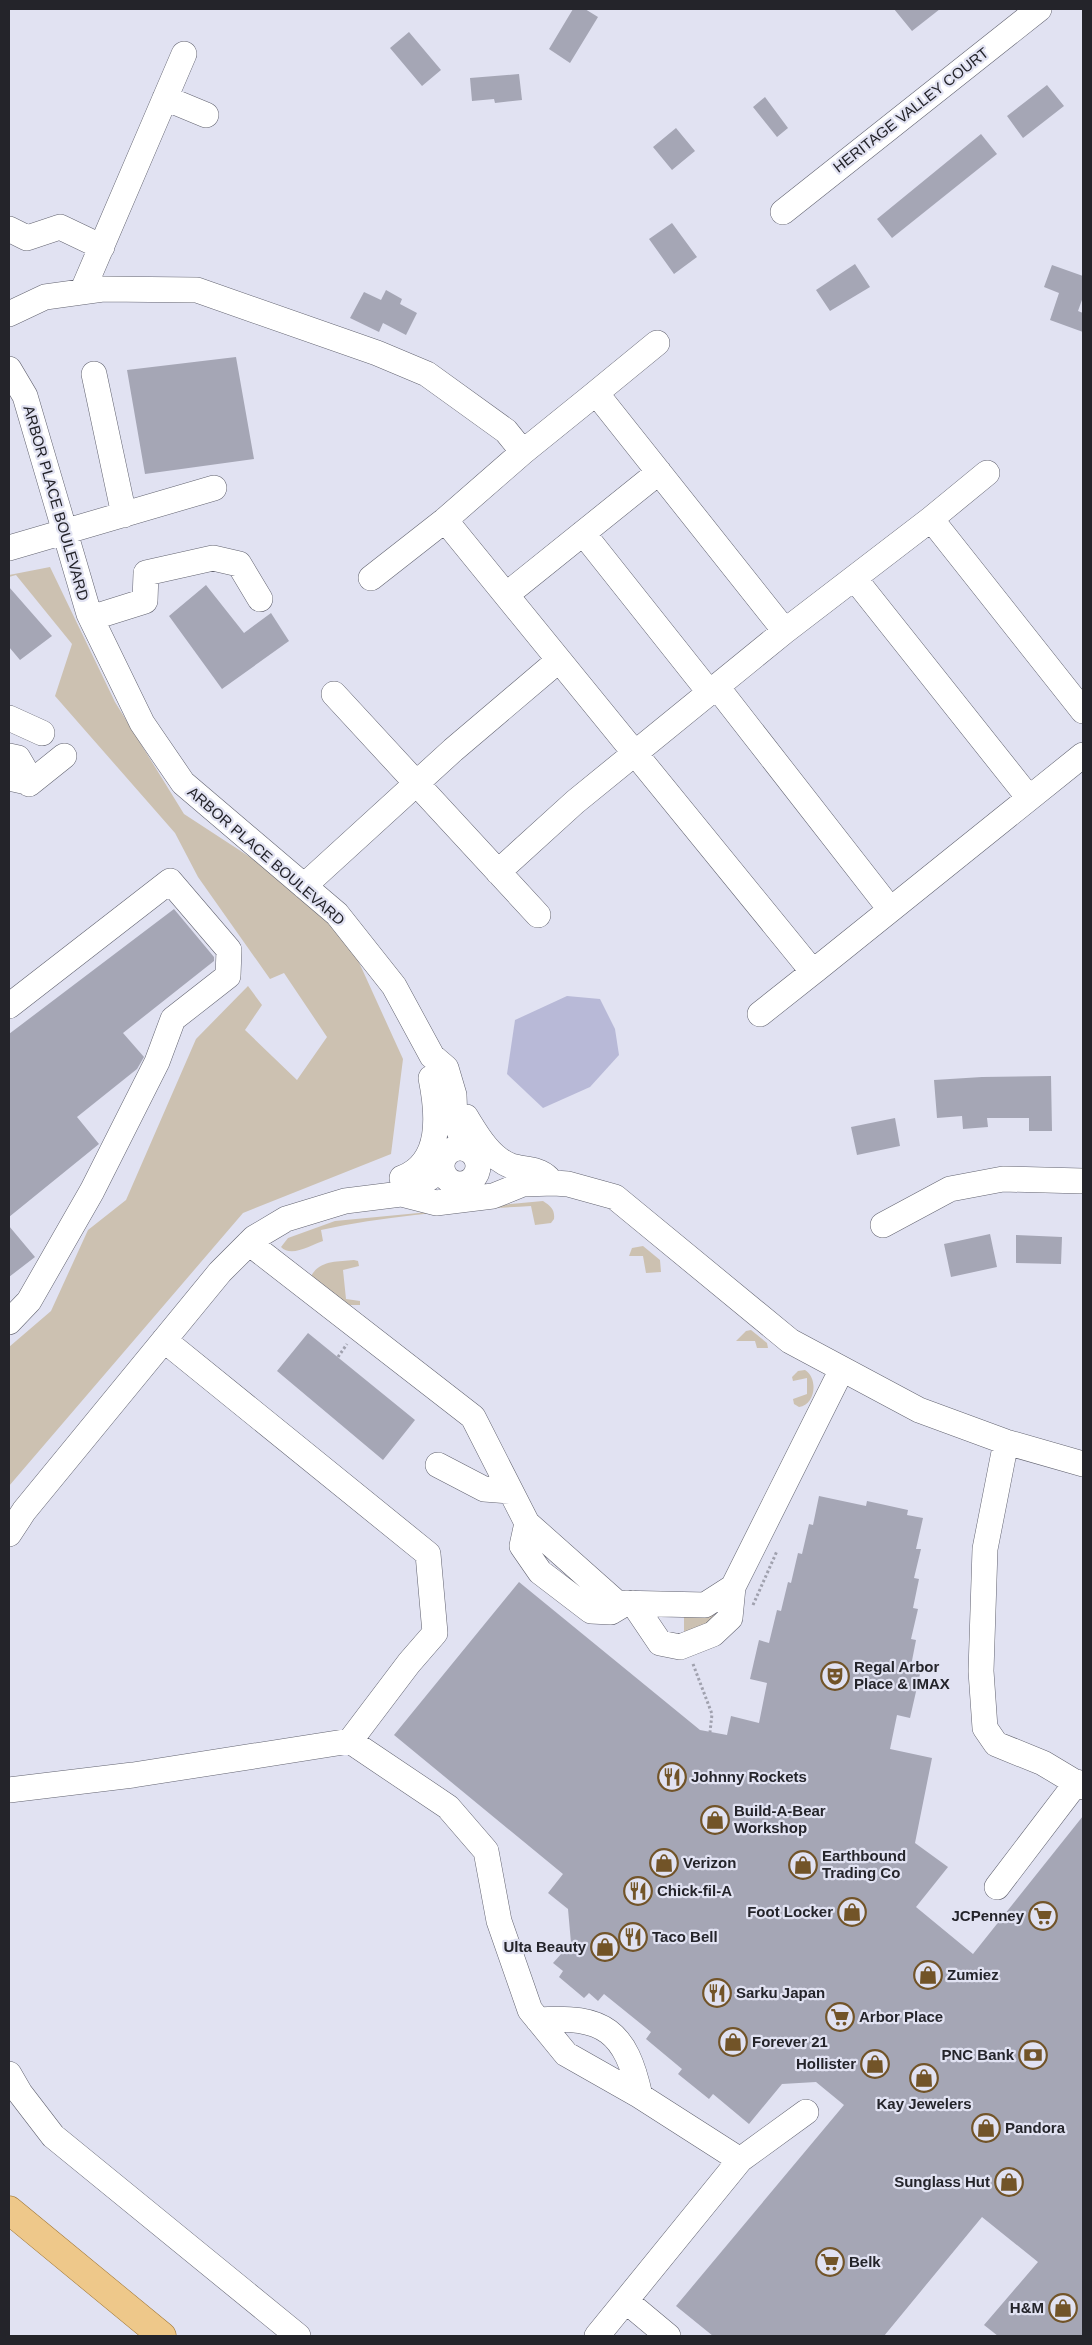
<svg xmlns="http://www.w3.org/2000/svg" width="1092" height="2345" viewBox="0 0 1092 2345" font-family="Arial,sans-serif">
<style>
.green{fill:#ccc1b1}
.water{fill:#b8b9d7}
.building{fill:#a5a6b5}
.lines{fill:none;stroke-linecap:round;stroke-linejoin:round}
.minor-casing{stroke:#626370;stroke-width:26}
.major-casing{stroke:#a07736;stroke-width:29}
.path{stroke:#a0a1ae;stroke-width:3;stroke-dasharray:2.5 2.5;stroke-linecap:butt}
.minor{stroke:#fff;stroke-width:25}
.major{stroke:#eec88a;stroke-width:28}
.labels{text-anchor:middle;stroke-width:4.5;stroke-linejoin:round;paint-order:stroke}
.street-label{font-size:15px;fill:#24242a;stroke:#e1e2f2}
.poi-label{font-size:15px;font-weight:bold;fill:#24242a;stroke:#e1e2f2;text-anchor:start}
</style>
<rect width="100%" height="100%" fill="#e1e2f2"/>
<path class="green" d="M50,567L115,702L184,814L337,914L403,1059L391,1154L243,1213L9,1486V1347L51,1311L88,1230L126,1200L196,1039L248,986L262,1005L245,1030L297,1080L327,1037L284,973L270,979L198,877L175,833L55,696L72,644L16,575L9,577V575Z
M543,1201C551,1206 555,1210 554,1219L551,1223L535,1225L531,1206C461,1210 389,1215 321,1230L323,1241C311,1245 291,1258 281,1247L288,1238L335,1221Z
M643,1246L660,1260L661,1272L646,1273L643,1256H629L632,1248Z
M354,1260L358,1261L359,1266L343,1270L346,1299L360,1301V1305H347L311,1276C320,1260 337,1262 354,1260Z
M751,1330L767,1343L768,1348H757L755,1341H736L746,1331Z
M805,1370C819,1379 815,1405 799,1407L794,1404L793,1399L807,1394V1378L793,1381L792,1377L798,1371Z
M708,1614H716L718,1619L684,1632V1617Z"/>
<path class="water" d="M567,996L600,999L615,1029L619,1055L590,1087L543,1108L507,1074L515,1020Z"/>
<path class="building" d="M573,9H585L598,17L570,63L549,49Z
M894,9H940L912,31Z
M409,32L441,70L422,86L390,48Z
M519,74L522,100L495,103L494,99L472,101L470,78Z
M1047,85L1064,106L1023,138L1007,116Z
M765,97L788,128L777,137L753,107Z
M676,128L695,151L672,170L653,147Z
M981,134L997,154L892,238L877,219Z
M672,223L697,257L674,274L649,239Z
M855,264L870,287L830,311L816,290Z
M1052,265L1083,276V297L1078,311L1083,313V332L1050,320L1059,293L1044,287Z
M386,290L402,299L400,304L417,313L406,335L383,323L379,332L350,318L364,292L381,300Z
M236,357L254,459L145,474L127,370Z
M206,585L244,633L271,613L289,641L222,689L169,616Z
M9,587L52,636L20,660L9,647Z
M174,909L214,957V961L123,1033L144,1057L137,1069L77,1117L99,1144L9,1217V1034Z
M1051,1076L1052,1131H1029V1118H987L988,1127L963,1129L962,1116L937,1118L934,1080L982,1077Z
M895,1118L900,1146L857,1155L851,1127Z
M9,1226L35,1257L9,1277Z
M990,1234L997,1267L951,1277L944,1244Z
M1016,1235L1062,1237L1061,1264L1016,1263Z
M308,1333L415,1420L383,1460L277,1371Z
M819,1496L866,1506L867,1501L908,1510L907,1515L923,1518L916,1549H921L914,1578L919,1579L913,1608L918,1609L911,1639L916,1640L910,1671L920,1674L910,1718L897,1715L890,1749L932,1758L915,1843L948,1867L916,1907L973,1954L1083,1816V2336H998L984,2325L1038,2262L982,2217L884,2336H713L676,2306L844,2105L816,2082L782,2084L749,2124L713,2094L709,2099L678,2074L682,2069L646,2039L651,2032L604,1994L598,2001L589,1993L584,1998L559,1977L563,1971L553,1963L571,1943L568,1909L548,1893L563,1874L394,1735L519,1582L700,1730L727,1735L731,1716L759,1723L767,1683L750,1679L759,1640L769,1643L777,1610L781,1611L788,1582L791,1583L798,1553L802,1554L809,1524L813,1525Z"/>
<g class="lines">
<defs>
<path id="minor" d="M165,98L206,115
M783,212L1039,9
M9,229L27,238L60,227L102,247
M82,292L184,54
M9,314L45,297L103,289L197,290L377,353L427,374L506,431L523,452
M9,369L25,396L89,614L142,723L183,783L337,914L394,986L432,1056L446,1068L454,1095L455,1122L467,1149
M94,374L124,515
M596,393L657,343
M931,519L987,473
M583,533L710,693
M9,548L214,488
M371,578L445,520
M855,579L1029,798
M506,595L659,472
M91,618L145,601L146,573L213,558L239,564L260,599
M717,687L890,909
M334,694L538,915
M1083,711L931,519L785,631L596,393L523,452L445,520L813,972L1083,755
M9,718L42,733
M9,756L18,758L25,770L27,782L9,778
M29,784L64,756
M498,872L575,802L785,631
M304,886L453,750L559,660
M9,1006L170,881L229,950L228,976L173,1019L157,1062L92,1191L29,1301L9,1322
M760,1014L813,972
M466,1117C477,1135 490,1158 511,1166C524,1170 538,1168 548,1178
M442 1166a18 18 0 1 1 36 0a18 18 0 1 1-36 0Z
M402,1178C443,1163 438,1113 431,1078
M401,1194L436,1203L493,1196L523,1184L554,1183L568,1184L615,1197L790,1341L919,1410L1006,1442L1083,1464
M883,1225L950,1189L1003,1179L1083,1181
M249,1243L473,1417L527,1523L617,1603L705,1605L733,1587
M164,1340L428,1554L435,1633L409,1663L350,1741L448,1807L486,1851L499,1921L530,2010L566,2054L640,2096L740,2160L597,2336
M1006,1442L985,1549L981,1671L985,1728L996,1744L1043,1763L1083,1787
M438,1465L484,1489L510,1491
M527,1523L522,1546L540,1572L591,1611L611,1612L626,1603
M9,1534L24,1511L220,1272L254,1238L286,1219L345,1201L401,1194L420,1185L441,1169
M633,1603L660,1643L680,1647L713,1634L730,1618L733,1587L842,1369
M9,1790L133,1775L350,1741
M997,1887L1077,1782
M538,2020C604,2015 626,2031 640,2096
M9,2074L20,2093L53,2136L298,2336
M740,2160L806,2112
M626,2301L668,2336"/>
<path id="major" d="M9,2210L162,2336"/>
</defs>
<use href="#minor" class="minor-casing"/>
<use href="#major" class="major-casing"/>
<path class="path" d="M338,1357L347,1344
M753,1605L777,1551
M693,1664L712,1714L710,1732"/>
<use href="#minor" class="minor"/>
<use href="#major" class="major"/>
</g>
<defs>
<symbol id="theatre-ring" viewBox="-11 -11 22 22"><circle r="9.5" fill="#e1e2f2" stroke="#725428" stroke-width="1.5"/><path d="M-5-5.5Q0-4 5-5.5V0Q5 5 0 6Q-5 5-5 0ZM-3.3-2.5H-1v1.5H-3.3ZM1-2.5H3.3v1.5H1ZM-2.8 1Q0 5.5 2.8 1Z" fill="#725428"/></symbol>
<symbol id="restaurant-ring" viewBox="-11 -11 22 22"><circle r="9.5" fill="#e1e2f2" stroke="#725428" stroke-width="1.5"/><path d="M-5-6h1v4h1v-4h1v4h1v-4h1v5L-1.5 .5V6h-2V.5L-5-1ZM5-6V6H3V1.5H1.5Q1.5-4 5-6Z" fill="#725428"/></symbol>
<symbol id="shop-ring" viewBox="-11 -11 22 22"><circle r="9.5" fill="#e1e2f2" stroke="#725428" stroke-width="1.5"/><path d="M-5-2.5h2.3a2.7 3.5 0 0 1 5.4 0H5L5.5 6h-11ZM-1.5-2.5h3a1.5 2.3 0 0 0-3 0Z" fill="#725428"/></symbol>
<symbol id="supermarket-ring" viewBox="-11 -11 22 22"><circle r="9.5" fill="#e1e2f2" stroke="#725428" stroke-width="1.5"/><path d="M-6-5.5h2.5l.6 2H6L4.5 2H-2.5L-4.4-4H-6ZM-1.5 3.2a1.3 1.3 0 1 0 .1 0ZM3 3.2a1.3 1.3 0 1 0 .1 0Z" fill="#725428"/></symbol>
<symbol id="bank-ring" viewBox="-11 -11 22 22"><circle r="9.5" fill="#e1e2f2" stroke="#725428" stroke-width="1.5"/><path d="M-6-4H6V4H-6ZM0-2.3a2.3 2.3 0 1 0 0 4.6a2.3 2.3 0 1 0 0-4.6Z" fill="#725428"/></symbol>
</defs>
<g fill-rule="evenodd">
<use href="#theatre-ring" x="819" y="1660" width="32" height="32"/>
<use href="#restaurant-ring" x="656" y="1761" width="32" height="32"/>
<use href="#shop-ring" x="699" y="1804" width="32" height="32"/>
<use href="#shop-ring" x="648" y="1847" width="32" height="32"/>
<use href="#shop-ring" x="787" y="1849" width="32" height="32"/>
<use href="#restaurant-ring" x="622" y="1875" width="32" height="32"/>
<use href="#shop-ring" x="836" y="1896" width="32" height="32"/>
<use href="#supermarket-ring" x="1027" y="1900" width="32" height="32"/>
<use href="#restaurant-ring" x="617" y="1921" width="32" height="32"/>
<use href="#shop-ring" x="589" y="1931" width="32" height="32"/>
<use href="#shop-ring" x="912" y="1959" width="32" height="32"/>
<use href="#restaurant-ring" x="701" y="1977" width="32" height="32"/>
<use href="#supermarket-ring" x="824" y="2001" width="32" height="32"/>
<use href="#shop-ring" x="717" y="2026" width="32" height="32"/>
<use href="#bank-ring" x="1017" y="2039" width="32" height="32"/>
<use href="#shop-ring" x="859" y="2048" width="32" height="32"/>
<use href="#shop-ring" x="908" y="2062" width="32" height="32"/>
<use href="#shop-ring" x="970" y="2112" width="32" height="32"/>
<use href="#shop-ring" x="993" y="2166" width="32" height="32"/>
<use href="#supermarket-ring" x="814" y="2246" width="32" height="32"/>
<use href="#shop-ring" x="1047" y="2292" width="32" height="32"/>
</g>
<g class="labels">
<g class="street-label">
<text transform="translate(911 110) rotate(-38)" y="5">HERITAGE VALLEY COURT</text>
<text transform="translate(56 503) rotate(74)" y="5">ARBOR PLACE BOULEVARD</text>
<text transform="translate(266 856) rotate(41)" y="5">ARBOR PLACE BOULEVARD</text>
</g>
<g class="poi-label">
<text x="854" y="1672">Regal Arbor<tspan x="854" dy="17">Place &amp; IMAX</tspan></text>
<text x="691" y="1782">Johnny Rockets</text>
<text x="734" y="1816">Build-A-Bear<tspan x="734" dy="17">Workshop</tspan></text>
<text x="822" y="1861">Earthbound<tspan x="822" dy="17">Trading Co</tspan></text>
<text x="683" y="1868">Verizon</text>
<text x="657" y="1896">Chick-fil-A</text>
<text x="833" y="1917" text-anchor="end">Foot Locker</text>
<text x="1024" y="1921" text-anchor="end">JCPenney</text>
<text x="652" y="1942">Taco Bell</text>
<text x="586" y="1952" text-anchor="end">Ulta Beauty</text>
<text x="947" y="1980">Zumiez</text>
<text x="736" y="1998">Sarku Japan</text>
<text x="859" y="2022">Arbor Place</text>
<text x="752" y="2047">Forever 21</text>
<text x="1014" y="2060" text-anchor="end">PNC Bank</text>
<text x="856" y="2069" text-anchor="end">Hollister</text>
<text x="924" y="2109" text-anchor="middle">Kay Jewelers</text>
<text x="1005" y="2133">Pandora</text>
<text x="990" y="2187" text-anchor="end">Sunglass Hut</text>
<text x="849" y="2267">Belk</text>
<text x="1044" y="2313" text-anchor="end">H&amp;M</text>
</g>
</g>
<rect width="1092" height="2345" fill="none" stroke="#24242a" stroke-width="20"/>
</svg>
